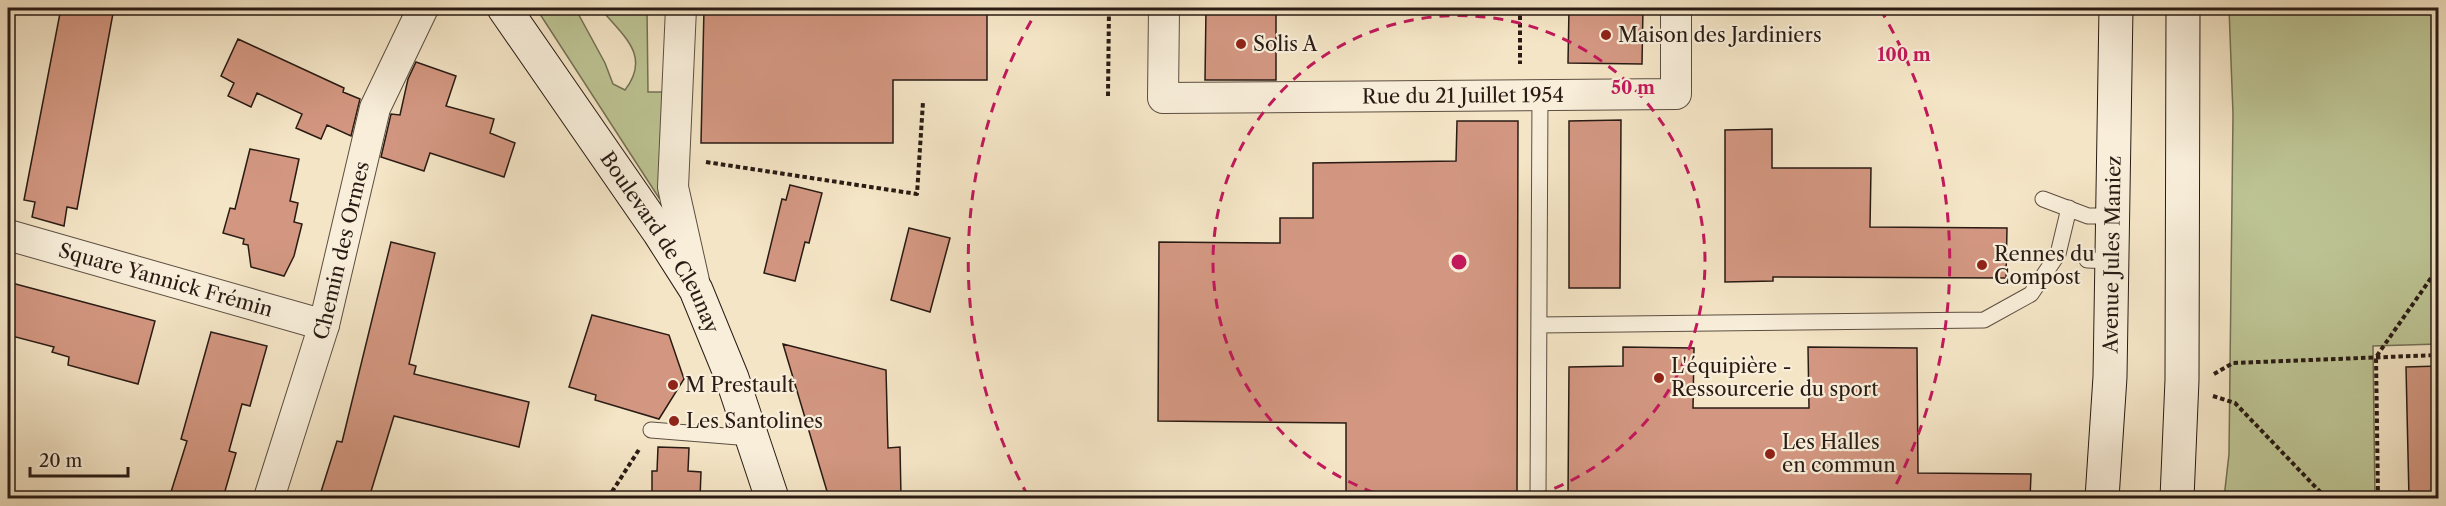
<svg xmlns="http://www.w3.org/2000/svg" width="2446" height="506" viewBox="0 0 2446 506" font-family="'Libre Caslon Text',serif">
<style>
.green{fill:#bdc494;stroke:#737054;stroke-width:1.5}
.building{fill:#d39781;stroke:#291b14;stroke-width:1.5}
.lines{fill:none;stroke-linecap:round;stroke-linejoin:round}
.service-casing{stroke:#5c4e40;stroke-width:17}
.minor-casing{stroke:#5c4e40;stroke-width:32}
.secondary-casing{stroke:#291b14;stroke-width:35}
.path{stroke:#291b14;stroke-width:4;stroke-dasharray:4.5 3;stroke-linecap:butt}
.service{stroke:#f8eeda;stroke-width:15}
.minor{stroke:#f8eeda;stroke-width:30}
.secondary{stroke:#f8eeda;stroke-width:33}
.ring{fill:none;stroke:#c2185b;stroke-width:3;stroke-dasharray:10 8}
.poi-dot{fill:#8f2418;stroke:#f8eeda;stroke-width:2}
.labels{text-anchor:middle;stroke-width:4.5;stroke-linejoin:round;paint-order:stroke}
.poi-label{font-size:20px;fill:#291b14;stroke:#f8eeda;text-anchor:start}
.street-label{font-size:20px;fill:#291b14;stroke:#f8eeda}
.centre{fill:#c2185b;stroke:#f8eeda;stroke-width:3}
.ring-label{font-size:18px;text-anchor:middle;font-weight:bold;fill:#c2185b;stroke:#f8eeda;stroke-width:4.5;stroke-linejoin:round;paint-order:stroke}
</style>
<rect width="100%" height="100%" fill="#f4e5c6"/>
<filter id="stains"><feTurbulence type="fractalNoise" baseFrequency=".00333" numOctaves="4"/><feColorMatrix values="0 0 0 0 .2 0 0 0 0 .09 0 0 0 0 .02 0 0 0 .5 -.17"/></filter>
<radialGradient id="worn" r=".72"><stop offset=".6" stop-color="#630" stop-opacity="0"/><stop offset="1" stop-color="#630" stop-opacity=".3"/></radialGradient>
<path class="green" d="M536,8H575L605,63L613,84L625,90C652,55 622,35 600,8H647L648,92H666L665,166L659,198Z
M2229,8H2438V344L2373,346L2375,498H2224L2229,454L2233,114Z"/>
<path class="building" d="M61,8H114L77,209L67,207L64,226L32,217L35,202L24,200Z
M704,8H987V80H893V143H701Z
M1206,8H1276V80H1205Z
M1569,8H1643L1642,64L1568,63Z
M238,39L344,88L343,92L360,99L351,136L327,125L321,139L296,128L302,114L257,93L251,107L228,96L234,83L221,76Z
M416,62L456,76L446,106L494,119L490,133L515,143L504,177L430,153L424,171L381,157L391,114L400,115L408,79Z
M1621,120L1620,288H1569V121Z
M1457,121H1518L1517,498H1346V423L1158,421L1159,242L1280,243V218H1313V163L1456,161Z
M1772,129V168H1871L1870,227L2007,228L2006,278L1773,277V281L1725,282V130Z
M250,149L299,159L290,201L298,203L294,222L302,224L294,256L284,276L251,267L248,245L243,244L244,239L223,233L230,208L235,209Z
M790,185L822,193L809,243L805,242L795,281L764,273L782,199L786,200Z
M909,228L950,238L930,312L891,300Z
M391,242L435,253L409,364L416,366L414,374L529,402L519,447L394,416L369,498H319L337,441L342,442Z
M8,282L155,321L138,384L68,365L69,357L52,352L54,347L8,335Z
M592,315L669,335L684,379L659,419L595,400L596,395L569,387Z
M211,332L267,346L250,406L242,404L229,451L236,453L223,498H178L180,494L171,492L187,441L181,439Z
M783,344L886,370L888,448L900,447L901,498H829Z
M1623,347L1694,348L1693,408H1809L1808,347L1917,348L1918,473L2031,474L2030,498H1568L1569,367L1623,366Z
M2439,366V498H2409L2406,367Z
M658,447L689,448L688,471L701,472L700,498H652V471H657Z"/>
<g class="lines">
<defs>
<path id="service" d="M2043,199L2088,216H2113
M2087,260L2112,261
M1539,325L1984,320L2031,294L2058,254L2069,208
M651,430L751,438
M1538,498L1540,95"/>
<g id="minor">
<path d="M681,8L673,187L694,281"/>
<path id="s1" d="M1164,8L1163,98L1676,94V8"/>
<path id="s2" d="M8,235L324,325"/>
<path id="s3" d="M269,498L324,325L375,108L423,8"/>
</g>
<g id="secondary">
<path id="s4" d="M504,8L659,232L696,290L732,378L772,498"/>
<path id="s5" d="M2102,498L2110,377L2116,8"/>
<path d="M2177,498L2182,380L2183,8"/>
</g>
</defs>
<use href="#service" class="service-casing"/>
<use href="#minor" class="minor-casing"/>
<use href="#secondary" class="secondary-casing"/>
<path class="path" d="M1520,8V64
M1108,96L1109,8
M706,162L917,194L923,102
M2214,374L2233,363L2438,355
M2213,396L2235,403L2326,498
M608,498L640,448
M2378,498L2376,357L2438,268"/>
<use href="#service" class="service"/>
<use href="#minor" class="minor"/>
<use href="#secondary" class="secondary"/>
</g>
<g class="ring">
<path d="M1391 498A246 246 0 1 1 1527 498"/>
<path d="M1028 496A491 491 0 0 1 1038 9M1880 9A491 491 0 0 1 1890 496"/>
</g>
<g class="poi-dot">
<circle cx="1606" cy="35" r="6"/>
<circle cx="1241" cy="44" r="6"/>
<circle cx="1982" cy="265" r="6"/>
<circle cx="1659" cy="378" r="6"/>
<circle cx="673" cy="385" r="6"/>
<circle cx="674" cy="421" r="6"/>
<circle cx="1770" cy="454" r="6"/>
</g>
<g class="labels">
<g class="poi-label">
<text x="1618" y="42">Maison des Jardiniers</text>
<text x="1253" y="51">Solis A</text>
<text x="1994" y="261">Rennes du<tspan x="1994" dy="23">Compost</tspan></text>
<text x="1671" y="373">L'équipière -<tspan x="1671" dy="23">Ressourcerie du sport</tspan></text>
<text x="685" y="392">M Prestault</text>
<text x="686" y="428">Les Santolines</text>
<text x="1782" y="449">Les Halles<tspan x="1782" dy="23">en commun</tspan></text>
</g>
<g class="street-label">
<text dy="7" stroke="none"><textPath href="#s1" startOffset="390">Rue du 21 Juillet 1954</textPath></text>
<text dy="7" stroke="none"><textPath href="#s4" startOffset="282">Boulevard de Cleunay</textPath></text>
<text dy="7" stroke="none"><textPath href="#s3" startOffset="258">Chemin des Ormes</textPath></text>
<text dy="7" stroke="none"><textPath href="#s5" startOffset="244">Avenue Jules Maniez</textPath></text>
<text dy="7" stroke="none"><textPath href="#s2" startOffset="164">Square Yannick Frémin</textPath></text>
</g>
</g>
<circle cx="1459" cy="262" r="9" class="centre"/>
<g class="ring-label">
<text x="1904" y="61">100 m</text>
<text x="1633" y="94">50 m</text>
</g>
<rect width="2446" height="506" fill="none" stroke="#f4e5c6" stroke-width="30"/>
<rect x="9" y="9" width="2428" height="488" fill="none" stroke="#291b14" stroke-width="3"/>
<rect x="15" y="15" width="2416" height="476" fill="none" stroke="#291b14" stroke-width="1.5"/>
<path d="M30 467v9h98v-9" fill="none" stroke="#291b14" stroke-width="3"/>
<text x="39" y="467" font-size="18" fill="#291b14" stroke="#f8eeda" stroke-width="4.5" paint-order="stroke">20 m</text>
<rect width="100%" height="100%" filter="url(#stains)"/>
<rect width="100%" height="100%" fill="url(#worn)"/>
</svg>
